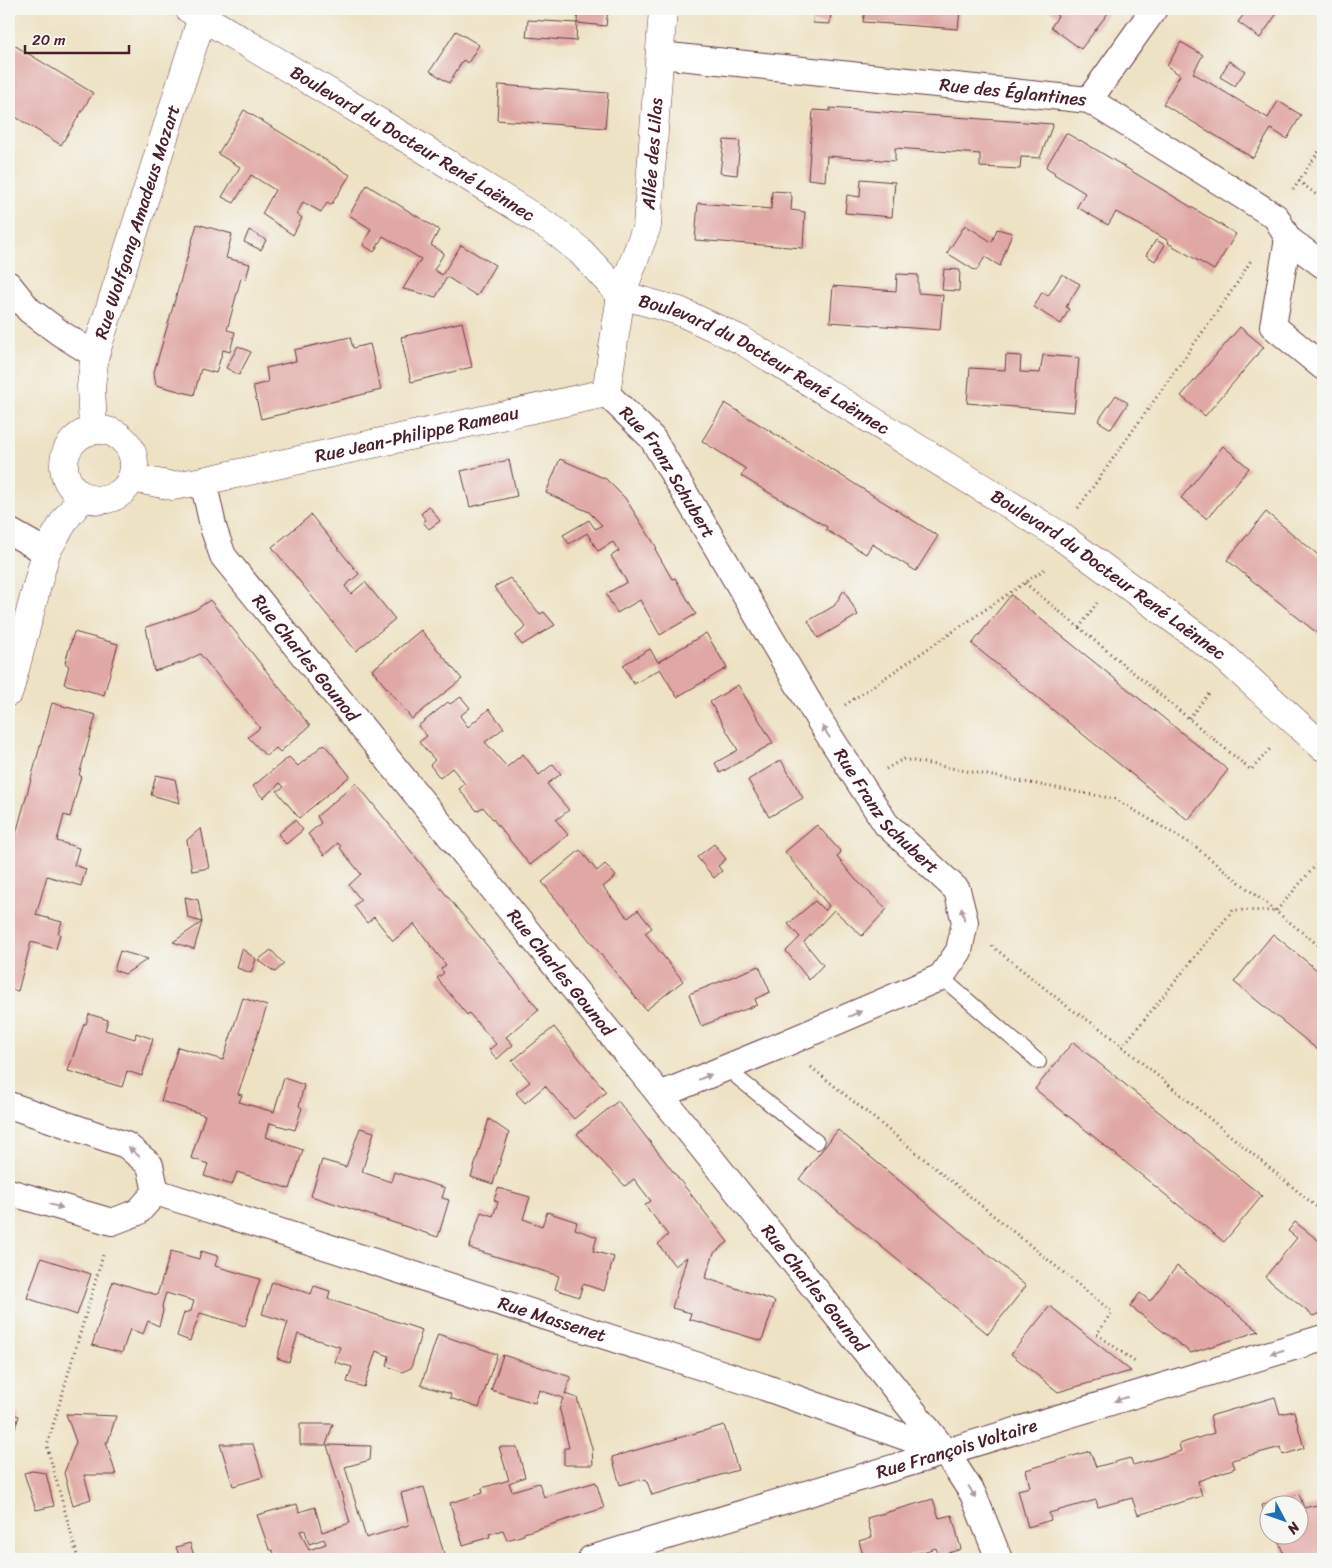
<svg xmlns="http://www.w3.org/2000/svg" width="1332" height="1568" viewBox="0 0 1332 1568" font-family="Sriracha,sans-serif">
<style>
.building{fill:#e0a8a5;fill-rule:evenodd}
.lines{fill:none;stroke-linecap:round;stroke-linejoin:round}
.lane-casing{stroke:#633c42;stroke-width:16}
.street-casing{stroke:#633c42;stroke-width:28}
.secondary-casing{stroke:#633c42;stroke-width:29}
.path{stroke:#633c42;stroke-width:3;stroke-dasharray:1 4;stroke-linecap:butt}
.lane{stroke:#fff;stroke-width:14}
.street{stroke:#fff;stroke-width:26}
.secondary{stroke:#fff;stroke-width:28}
.oneway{fill:#ae9aa0}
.labels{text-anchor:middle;stroke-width:4;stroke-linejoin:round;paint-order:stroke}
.street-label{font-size:18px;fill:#4a1f2b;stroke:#f6f6f2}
</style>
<rect width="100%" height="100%" fill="#f6f6f2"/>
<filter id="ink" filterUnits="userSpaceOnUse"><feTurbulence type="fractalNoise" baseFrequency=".02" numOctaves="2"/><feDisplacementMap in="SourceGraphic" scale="10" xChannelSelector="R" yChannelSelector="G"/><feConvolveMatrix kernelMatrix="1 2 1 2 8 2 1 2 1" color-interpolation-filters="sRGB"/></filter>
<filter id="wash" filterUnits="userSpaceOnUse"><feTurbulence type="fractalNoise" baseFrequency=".0096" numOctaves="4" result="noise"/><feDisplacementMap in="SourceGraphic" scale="20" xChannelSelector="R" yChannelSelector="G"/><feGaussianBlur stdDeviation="1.12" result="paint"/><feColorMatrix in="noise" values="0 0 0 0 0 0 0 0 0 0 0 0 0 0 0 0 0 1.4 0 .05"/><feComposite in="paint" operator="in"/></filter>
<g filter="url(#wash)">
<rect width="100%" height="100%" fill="#eee2c4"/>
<g id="blocks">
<path class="building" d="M578,9H608L606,26L577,23L576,41L526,37L528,20L577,23Z
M713,9H751L750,13L713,10Z
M814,9H831L830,24L813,23Z
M865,9H960L958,29L863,22Z
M1048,9H1111L1081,49L1051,27L1058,16Z
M1248,9H1280L1260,38L1238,22Z
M456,31L479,45L468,63L463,60L449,83L430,71Z
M9,42L93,93L61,145L9,113Z
M1181,42L1203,55L1193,73L1268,118L1278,101L1301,115L1287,139L1271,129L1253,158L1163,104L1180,75L1167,66Z
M1229,61L1245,71L1235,86L1220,77Z
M499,85L608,93L605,128L497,120Z
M830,108L897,113L1053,124L1040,158L1021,157L1020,169L980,167V154L895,148V161L827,156L825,181L808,179L813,110L830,111Z
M244,110L350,175L331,205L327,203L321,212L303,202L297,214L302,218L293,235L262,214L275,190L251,175L234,203L222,197L240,167L218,154Z
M1066,133L1080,141V140L1236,234L1214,270L1168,243L1169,241L1116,212L1108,225L1077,207L1085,193L1054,174L1055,173L1046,167Z
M724,140L740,141L737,175L720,173Z
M861,179L895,182L892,217L845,213L847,195L860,197Z
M367,185L439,230L431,245L444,253L434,270L442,275L461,245L495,265L477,296L447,277L436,297L403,289L421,259L383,236L374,252L363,245L371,229L349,215Z
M772,191L789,192L792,197L791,210L805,212L803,248L695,240L698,203L771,209Z
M197,224L232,234L226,258L250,264L246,279L241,278L227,330L235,332L230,352L223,350L216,373L201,369L194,395L156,385L154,372Z
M965,225L992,242L997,229L1012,233L1000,266L985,257L976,271L947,253Z
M249,230L266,240L261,250L244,242Z
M1156,240L1165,245L1155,261L1146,255Z
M944,269L960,270L959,291L942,290Z
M897,274L918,275V293L943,295L940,330L830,322L833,286L896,291Z
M1062,274L1080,284L1066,307L1069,309L1061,324L1034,307L1042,292L1048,296Z
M462,322L472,367L411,382L401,337Z
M1240,327L1264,347L1205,416L1181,396Z
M350,337L353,348L370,344L381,390L261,419L253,386L268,382L266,368L296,361L294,350Z
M238,346L251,352L239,375L226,368Z
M1006,355L1021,356L1020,372L1040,373L1043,355L1079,358L1074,412L967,403L970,368L1005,370Z
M1116,395L1128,403L1111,429L1098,421Z
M725,403L938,536L916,571L872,544L866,554L826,530L827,527L741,476L746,469L702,441Z
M1223,446L1249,468L1207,519L1181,498Z
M560,459L606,479L625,498L657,548L655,549L672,579L675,578L696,614L660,635L640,600L617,613L606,594L627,582L611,556L619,551L613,542L598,551L587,533L569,544L563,535L589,520L595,529L602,525L589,512L546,493Z
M509,460L517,496L470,507L461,471Z
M429,506L440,521L429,529L423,522L426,520L421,514Z
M1266,512L1323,559V638L1227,560Z
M311,515L359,574L345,586L351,594L365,582L395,619L356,651L272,547Z
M510,578L540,614L544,612L555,625L522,645L515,636L526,627L494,587Z
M844,590L858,615L818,638L808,621L834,606Z
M1011,595L1228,770L1188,820L972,644Z
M210,600L310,726L280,752L276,748L266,756L248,737L260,728L200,654L184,662L154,671L146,627L177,617L195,610Z
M421,630L462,679L412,719L372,670Z
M74,632L118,644L104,695L64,684L69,666L65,663Z
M706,633L727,668L677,697L660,669L634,684L623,665L650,649L658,662Z
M738,685L773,743L720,773L715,763L738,750L710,702Z
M461,697L470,708L460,716L468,727L489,709L504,728L485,742L507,767L523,754L539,775L553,764L561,774L547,784L569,810L556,820L568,835L530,865L483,807L477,811L459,789L465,784L452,768L440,778L430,765L435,760L419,742L427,736L418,726L448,702L450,704Z
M52,703L96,715L79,775L81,776L70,817L64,815L57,841L79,848L74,865L86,869L81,886L47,876L36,915L62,922L58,933L60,934L56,949L31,942L18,991L9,989V859Z
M324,744L350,776L299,818L277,791L284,787L280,783L263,798L253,786L289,757L298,766Z
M781,760L803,798L769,817L748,780Z
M156,775L175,779L180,803L151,795Z
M356,783L539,1010L506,1037L513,1045L497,1059L489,1050L496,1044L469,1013L467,1015L437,978L444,973L441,969L446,965L414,924L393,941L374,917L367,923L354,906L361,900L349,885L361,874L340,848L341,847L338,843L324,855L308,834L321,823L317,816Z
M295,820L303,830L286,844L278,834Z
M817,825L841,852L837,857L855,879L887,909L862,936L834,910L804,942L823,965L809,980L786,951L800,937L788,924L815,901L825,911L829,906L785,852Z
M201,828L209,868L192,871L187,840Z
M714,844L726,859L718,866L722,871L714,878L697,857Z
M580,850L597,871L605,864L616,876L603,887L628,918L638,910L652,928L645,933L683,981L646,1010L542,882Z
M185,897L198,900L202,922L188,918Z
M202,922L194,949L173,942Z
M1273,934L1323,975V1054L1234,982Z
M242,949L256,959L251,973L237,968Z
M271,950L284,964L275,972L258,960Z
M120,951L148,959L125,974L114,970Z
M759,966L770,992L755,999L757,1005L701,1026L689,994Z
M243,998L267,1006L238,1094L242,1095L239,1102L274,1112L284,1078L304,1085L299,1106L302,1108L295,1130L270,1123L266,1137L303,1150L290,1189L237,1172L232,1185L204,1176L208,1164L191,1158L205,1115L161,1101L178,1047L223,1060Z
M89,1014L108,1020L105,1030L135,1039L136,1033L153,1039L142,1076L127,1071L122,1087L68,1071L84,1024H86Z
M554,1027L606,1092L574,1119L545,1086L525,1103L516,1093L530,1082L512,1061Z
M1073,1042L1262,1196L1224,1242L1035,1089Z
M618,1101L728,1242L714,1253L705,1278L775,1301L762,1341L689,1319L691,1313L672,1308L687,1257L675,1266L658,1244L668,1235L645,1205L651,1201L634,1179L625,1186L577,1134Z
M489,1119L509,1133L493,1184L471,1177Z
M360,1128L374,1132L362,1172L391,1182L394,1172L445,1188L442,1198L449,1200L438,1237L311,1196L322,1160L346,1167Z
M838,1130L1026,1286L988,1334L799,1179Z
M498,1188L530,1197L523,1219L542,1226L547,1212L577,1222L575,1229L597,1237L593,1251L614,1257L604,1291L583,1284L579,1297L555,1289L559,1276L469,1248L481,1212L493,1216L498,1202L494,1200Z
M1295,1222L1323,1244V1312L1313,1316L1265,1277L1297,1238L1288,1231Z
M171,1251L199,1259L201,1251L218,1256L215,1266L260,1279L245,1326L200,1313L190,1341L177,1336L184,1313L191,1311L194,1301L166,1293L162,1306L163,1311L159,1326L148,1321L143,1334L130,1329L122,1353L92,1345L113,1281L157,1295Z
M41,1258L91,1274L77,1315L27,1298Z
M1177,1266L1259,1331L1191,1353L1130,1306L1140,1293L1150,1301Z
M272,1282L311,1294L314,1286L330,1291L328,1299L422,1330L411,1368L402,1372L387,1366L389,1356L376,1351L364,1387L347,1382L352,1367L335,1362L340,1347L298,1334L289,1362L277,1358L288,1322L262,1314Z
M1050,1306L1131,1371L1058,1392L1011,1354Z
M438,1334L497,1354L479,1408L450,1398L451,1394L421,1385Z
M503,1355L571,1377L565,1394L577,1398L592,1448L593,1465H564V1448H569L560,1410H559L563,1398L539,1390L535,1403L491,1390Z
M1275,1397L1280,1414L1294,1411L1304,1448L1283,1455L1281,1447L1232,1460L1235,1468L1198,1481L1202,1496L1138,1515L1132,1498L1098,1507L1096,1500L1049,1513L1051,1520L1028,1527L1018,1490L1030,1487L1026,1470L1090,1451L1096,1467L1130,1458L1133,1465L1158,1458L1181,1451L1179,1444L1214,1433L1210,1416Z
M9,1413L19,1416L14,1432L9,1431Z
M66,1414L116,1416L108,1442H106L116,1475H84L91,1499L73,1505L64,1473L76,1442Z
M300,1424H333L326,1445H300Z
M724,1425L738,1470L652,1495L646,1479L641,1481L640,1479L620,1485L612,1457Z
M220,1444H253L263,1477L233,1486Z
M327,1445L371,1446L370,1460L345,1467L366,1538L409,1525L401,1493L424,1487L445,1557L435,1559H276L273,1551L269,1549L257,1515L297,1504L299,1512L315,1507L322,1532L350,1523ZM305,1530L309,1544L324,1539L326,1544L309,1550L300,1531Z
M499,1447H517L525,1477L509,1483L512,1491L539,1483L544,1497L596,1482L604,1508L524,1533V1535L507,1540L503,1530L489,1534L490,1537L463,1545L450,1503L483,1493L482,1488L509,1480Z
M32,1471L46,1473L54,1506L36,1510L24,1473Z
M1299,1494L1304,1508L1321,1504L1323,1511V1559H1285L1277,1536H1300V1506H1270L1269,1530L1262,1505Z
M933,1499L939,1518L952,1515L961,1549L939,1556L936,1548L898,1559H864L859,1541L872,1537L867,1518Z
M190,1543L195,1559H180L176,1547Z
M741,1554L743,1559H727Z"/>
</g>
</g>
<g filter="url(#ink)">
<use href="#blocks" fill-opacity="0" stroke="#633c42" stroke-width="1"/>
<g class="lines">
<defs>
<path id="lane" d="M941,977L1039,1062
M732,1066L738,1078L817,1142"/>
<g id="street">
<path id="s1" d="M660,55L1089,100L1276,217L1288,239L1273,326L1323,367"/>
<path d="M1089,100L1154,9"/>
<path d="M1288,239L1323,265"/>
<path d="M9,285L29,310L60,333L95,355"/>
<path id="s2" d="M606,393L652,438L821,723L886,824L957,890L965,922L959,951L941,977L784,1044L660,1095"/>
<path id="s3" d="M203,481L214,530L223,556L660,1095L945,1451L973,1494L999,1559"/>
<path d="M9,531L46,552"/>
<path d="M9,1105L126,1145L150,1165L156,1192"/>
<path d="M9,1192L112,1222L138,1212L156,1192"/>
<path id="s4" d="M156,1192L764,1387L945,1451"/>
<path id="s5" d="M591,1559L1323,1338"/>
</g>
<g id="secondary">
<path id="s6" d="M189,9L424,149L554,230L580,251L621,295L679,311L741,340L1059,535L1221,654L1323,747"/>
<circle cx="99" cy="465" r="35"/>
<path id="s7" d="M93,430L91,386L95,355L202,17"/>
<path id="s8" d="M132,478L173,486L203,481L606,393L621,295L647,226L663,9"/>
<path d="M9,692L46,552L66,518L83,497"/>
</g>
</defs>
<use href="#lane" class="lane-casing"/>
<use href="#street" class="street-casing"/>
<use href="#secondary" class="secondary-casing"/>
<path class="path" d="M1299,181L1323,200
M1293,190L1323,145
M1078,508L1238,282L1251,260
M1025,583L1251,770L1271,748
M1079,628L1097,603
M845,705L1045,569
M1189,718L1211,691
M886,769L903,759L1115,799L1193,845L1323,949
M992,946L1068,1007L1101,1029L1323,1212
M1122,1047L1233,910L1276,911L1323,857
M811,1067L1112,1312L1097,1334L1135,1362
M78,1559L47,1446L104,1252"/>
<use href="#lane" class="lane"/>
<use href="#street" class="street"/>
<use href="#secondary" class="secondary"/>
</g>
<defs><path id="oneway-solid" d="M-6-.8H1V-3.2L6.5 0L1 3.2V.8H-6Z" transform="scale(1.25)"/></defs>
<g class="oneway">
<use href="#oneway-solid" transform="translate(826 732) rotate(-123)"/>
<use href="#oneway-solid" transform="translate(963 914) rotate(-102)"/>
<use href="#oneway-solid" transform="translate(855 1014) rotate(-23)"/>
<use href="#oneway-solid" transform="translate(705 1077) rotate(-22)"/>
<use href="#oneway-solid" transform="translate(134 1152) rotate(-140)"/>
<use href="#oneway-solid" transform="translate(56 1206) rotate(16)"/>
<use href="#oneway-solid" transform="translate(1277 1352) rotate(163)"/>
<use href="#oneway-solid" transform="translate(1121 1399) rotate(163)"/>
<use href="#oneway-solid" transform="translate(972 1492) rotate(61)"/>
</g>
</g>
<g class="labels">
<g class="street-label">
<text dy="6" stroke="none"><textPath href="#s1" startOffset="355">Rue des Églantines</textPath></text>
<text dy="6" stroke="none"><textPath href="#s6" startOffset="261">Boulevard du Docteur René Laënnec</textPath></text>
<text dy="6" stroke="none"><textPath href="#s8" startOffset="730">Allée des Lilas</textPath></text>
<text dy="6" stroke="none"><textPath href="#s7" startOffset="215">Rue Wolfgang Amadeus Mozart</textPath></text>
<text dy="6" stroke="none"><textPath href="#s6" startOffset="680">Boulevard du Docteur René Laënnec</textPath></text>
<text dy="6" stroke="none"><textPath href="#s8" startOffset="291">Rue Jean-Philippe Rameau</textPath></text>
<text dy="6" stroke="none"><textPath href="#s2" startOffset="101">Rue Franz Schubert</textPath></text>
<text dy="6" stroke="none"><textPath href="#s6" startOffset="1085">Boulevard du Docteur René Laënnec</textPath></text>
<text dy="6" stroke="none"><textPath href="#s3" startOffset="209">Rue Charles Gounod</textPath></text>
<text dy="6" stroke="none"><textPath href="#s2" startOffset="506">Rue Franz Schubert</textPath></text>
<text dy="6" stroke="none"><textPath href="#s3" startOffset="614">Rue Charles Gounod</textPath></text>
<text dy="6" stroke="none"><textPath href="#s3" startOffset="1019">Rue Charles Gounod</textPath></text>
<text dy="6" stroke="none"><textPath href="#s4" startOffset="416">Rue Massenet</textPath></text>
<text dy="6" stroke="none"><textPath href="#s5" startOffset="382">Rue François Voltaire</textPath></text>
</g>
</g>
<rect width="1332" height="1568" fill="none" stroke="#f6f6f2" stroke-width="30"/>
<g transform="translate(1284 1520) rotate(131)"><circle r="24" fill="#f6f6f2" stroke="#b1a0a2"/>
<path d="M0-4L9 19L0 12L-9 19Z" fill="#1f6fb2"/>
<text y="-8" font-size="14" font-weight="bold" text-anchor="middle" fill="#4a1f2b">N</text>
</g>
<path d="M25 45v8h104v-8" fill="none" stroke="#4a1f2b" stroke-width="2.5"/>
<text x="32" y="45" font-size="15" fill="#4a1f2b" stroke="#f6f6f2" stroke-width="4" paint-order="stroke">20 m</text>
</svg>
